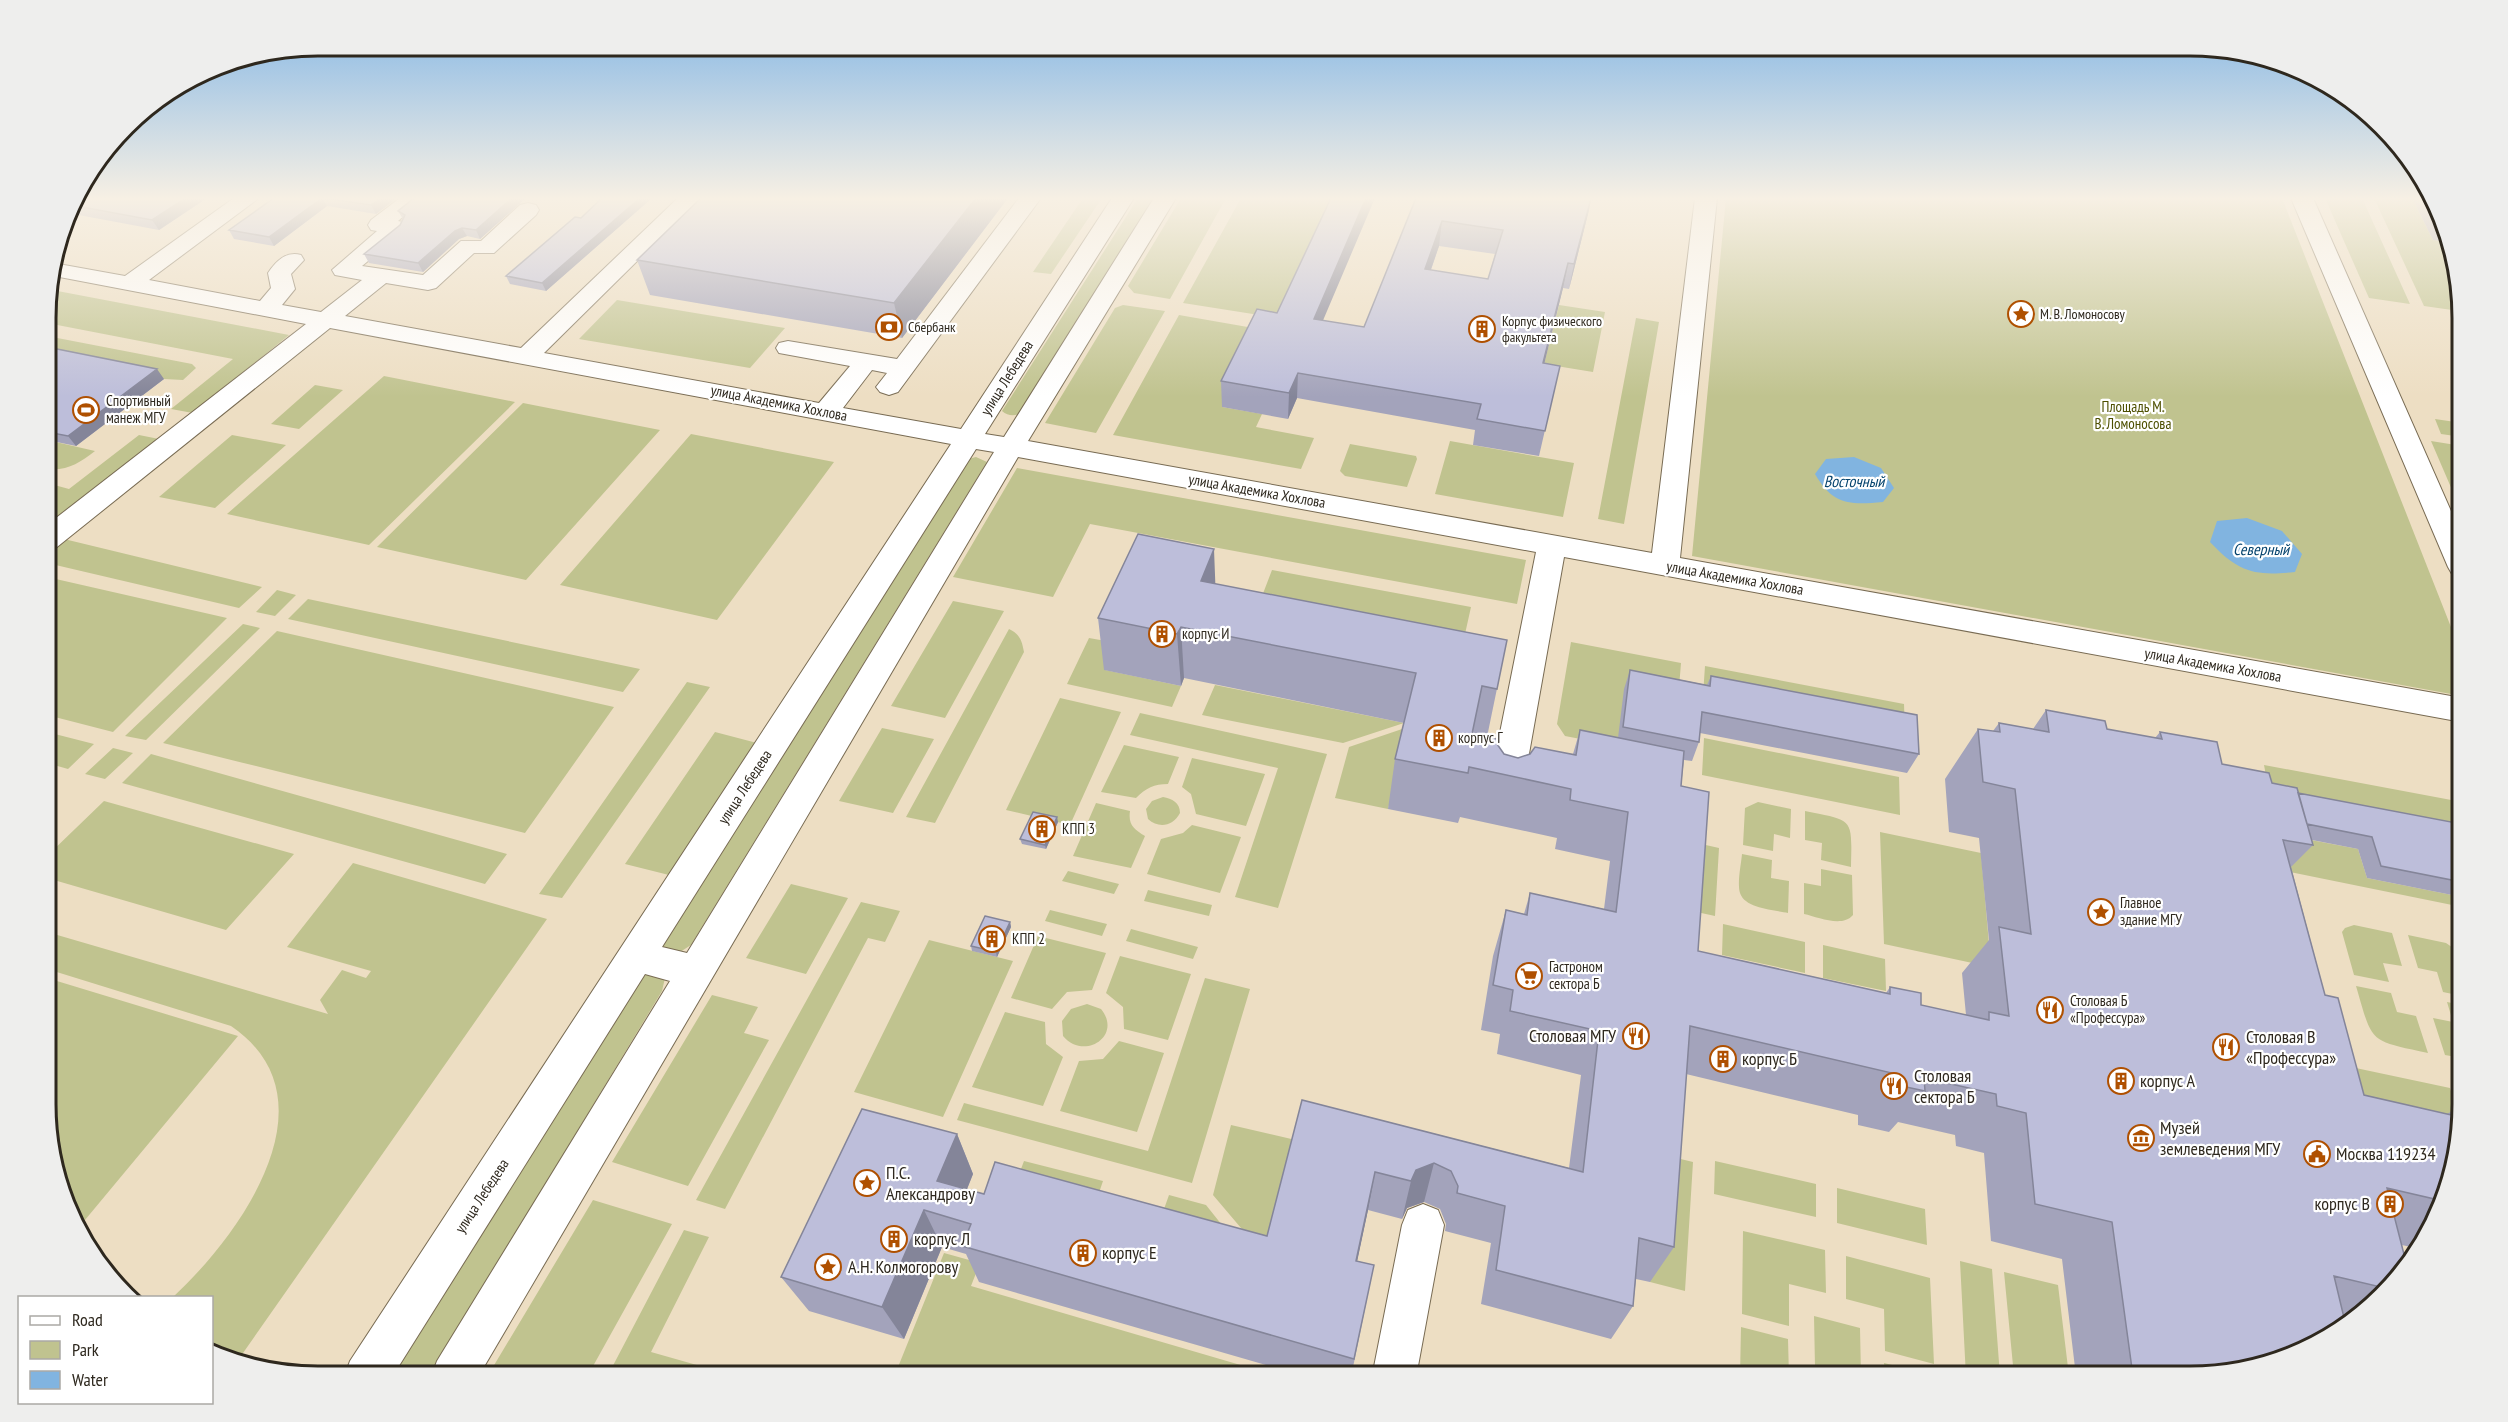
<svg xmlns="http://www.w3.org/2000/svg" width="2508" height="1422" viewBox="0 0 2508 1422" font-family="'PT Sans Narrow',sans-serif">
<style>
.green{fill:#c0c38f}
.water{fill:#81b4e0}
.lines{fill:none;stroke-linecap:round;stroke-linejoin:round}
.minor-casing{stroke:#786b53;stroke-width:2}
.minor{fill:#fff;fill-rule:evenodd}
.wall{fill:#a3a3bb;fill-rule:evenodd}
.shaded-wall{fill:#848599}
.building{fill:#bdbeda;stroke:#848599;stroke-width:1.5;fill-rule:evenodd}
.labels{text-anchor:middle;stroke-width:4.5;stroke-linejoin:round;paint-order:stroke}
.far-poi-label{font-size:14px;fill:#2e281e;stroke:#fff;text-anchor:start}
.street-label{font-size:15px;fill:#2e281e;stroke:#fff}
.poi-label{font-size:15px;fill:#2e281e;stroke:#fff;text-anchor:start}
.park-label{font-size:15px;fill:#4d4f00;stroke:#fff}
.water-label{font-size:16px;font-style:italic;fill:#06446e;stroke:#fff}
.near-poi-label{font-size:18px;fill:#2e281e;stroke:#fff;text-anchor:start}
.rim{fill:none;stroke:#2e281e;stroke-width:3}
</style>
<rect width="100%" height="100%" fill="#eddec3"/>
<path class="green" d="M1083,198H1102L1051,274L1033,272Z
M1138,198H1157L1024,412C1016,416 1009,417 1002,411Z
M1181,198H1226L1170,299L1134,293L1128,286Z
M1241,198H1341L1285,319L1183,303Z
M1726,198H2282L2462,655V696L1692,556Z
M2325,198H2362L2410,304L2369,298Z
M2374,198H2412L2433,240L2451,242L2462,300V317L2459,311L2424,306Z
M47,289L289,335L193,413L171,409L233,359L47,323Z
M617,300L785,328L750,368L579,339Z
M1123,305L1165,311L1096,433L1045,423L1115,308Z
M1559,305L1605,312L1593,372L1544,364Z
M1179,315L1277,332L1222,407L1262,414L1256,427L1314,438L1301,469L1113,435Z
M1636,318L1659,322L1624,524L1598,519Z
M47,336L192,364L196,368L183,380L164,379L47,355Z
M384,376L515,402L369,545L227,514Z
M315,385L343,390L299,429L271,424Z
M523,403L660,430L526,580L377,547Z
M2435,419L2462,423V437L2441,434Z
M691,434L834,462L717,620L560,585Z
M139,435L159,439L57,519L47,516V483L69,489Z
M232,435L286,445L215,508L159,497Z
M47,440L95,451C79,463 68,471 47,469Z
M1450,441L1574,463L1563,517L1435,494Z
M2431,441L2462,446V513Z
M1350,444L1416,456L1417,459L1407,487L1345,476L1340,471Z
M976,457L987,462L691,945L680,952L668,951L658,943L968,459Z
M1017,468L1526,560L1517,604L1090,524L1053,597L953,577Z
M64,539L262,587L239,608L47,563V553Z
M1272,570L1471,607L1463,643L1259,604Z
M47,577L227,618L113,732L47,715Z
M277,590L296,595L275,616L256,612Z
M308,599L640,669L623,692L288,619Z
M953,601L1004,611L945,718L891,706Z
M243,624L260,628L146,740L125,736Z
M1009,629C1020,634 1022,641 1024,652L935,823L906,817Z
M277,631L614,707L525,833L163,743Z
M1089,638L1117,643L1105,670L1181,686L1172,707L1067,684Z
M1571,642L1681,663L1678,700L1617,746L1565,736L1557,724Z
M1705,666L1904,704L1905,734L1703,695Z
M687,682L710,687L562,898L539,894Z
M1215,685L1404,723L1343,743L1202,715Z
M1060,698L1121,712L1070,825L1006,810Z
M1140,713L1327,754L1278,908L1235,897L1278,768L1130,735Z
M1408,727L1388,809L1335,798L1349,747Z
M882,728L934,739L893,813L839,801Z
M47,732L94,744L68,769L47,763Z
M715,732L757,743L673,876L625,864Z
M1704,738L1899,777L1900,815L1702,775Z
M1124,745L1179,757L1168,784C1154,784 1146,788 1136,798L1101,792Z
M113,748L133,753L105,779L85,774Z
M151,754L507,854L485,884L122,783Z
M1192,758L1265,774L1246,826L1196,814L1191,794L1182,787Z
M2264,765L2462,802V839L2271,802Z
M1163,797C1172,799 1180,802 1180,813C1173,826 1159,829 1148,819L1146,809L1152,801Z
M104,801L294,854L226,930L47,878V856Z
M1758,802L1791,809L1790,838L1774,834L1773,851L1743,845L1745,808Z
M1096,803L1130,811C1128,825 1134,829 1145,836L1131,868L1073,856Z
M1805,811C1854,821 1852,817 1851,867L1821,860L1822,843L1805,840Z
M1192,825L1241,837L1220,893L1147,874L1161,839L1183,833Z
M1880,832L1981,853L1991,967L1884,944Z
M2280,834L2358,849L2367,878L2462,897V907L2290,872Z
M1688,841L1719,848L1715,916L1683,909Z
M1742,854L1772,860L1771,878L1789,881L1788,913C1776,910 1745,909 1740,893C1737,883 1741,865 1742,854Z
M353,863L547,919L236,1363L212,1353V1298L173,1297C241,1234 338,1099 231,1026L47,969V932L328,1014L320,1000L342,970L366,978L371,971L287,947Z
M1821,869L1852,875L1853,915C1842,928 1818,917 1804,914V883L1821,886Z
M1068,871L1119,884L1114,894L1062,881Z
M791,884L848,898L806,974L746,958Z
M1148,890L1212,905L1209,916L1144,901Z
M861,902L900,911L885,942L868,938L725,1209L696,1200Z
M1050,910L1107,924L1102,936L1045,921Z
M1723,924L1805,942V973L1722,955Z
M2354,925L2392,933L2402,966L2383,963L2389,982L2354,975L2342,932L2345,928Z
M1131,929L1198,947L1193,959L1126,941Z
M2408,935L2446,943L2462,954V996L2443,992L2437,972L2418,968Z
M1038,936L1106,953L1092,990L1067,992L1052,1009L1011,998Z
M929,940L1013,961L943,1117L854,1092Z
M1823,945L1885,959L1886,991L1823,978Z
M1120,956L1191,974L1168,1040L1124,1029L1123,1007L1106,993Z
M647,974L665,978L662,991L429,1377H388L636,982Z
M47,978L238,1036L80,1226L47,1140Z
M1205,978L1250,989L1192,1183L957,1120L964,1103L1148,1151Z
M2356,986L2391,993L2397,1012L2416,1016L2428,1053C2368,1040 2373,1044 2356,986Z
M712,995L758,1007L744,1033L769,1040L688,1186L612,1162Z
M2447,1002L2462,1005V1058L2445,1055L2433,1018L2453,1022Z
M1087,1004L1101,1009C1123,1036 1084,1061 1063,1036L1062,1021L1071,1009Z
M1005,1012L1045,1022L1046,1044L1063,1057L1043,1106L972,1087Z
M1119,1041L1164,1053L1137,1132L1060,1111L1079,1061L1103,1059Z
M2351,1067L2450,1088L2460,1121L2360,1100Z
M1231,1125L1300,1141L1269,1261L1213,1195Z
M1660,1154L1693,1162L1685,1291L1650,1282Z
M1024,1161L1103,1181L1089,1222L1009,1201Z
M1715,1161L1816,1184V1217L1714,1194Z
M1837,1188L1925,1209L1927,1245L1837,1223Z
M1169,1195L1206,1205L1257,1269L1153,1240Z
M593,1200L672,1224L587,1377H487Z
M684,1230L709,1237L651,1352L739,1377H607Z
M1743,1231L1825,1250L1826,1293L1789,1284V1326L1742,1314Z
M944,1253L980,1263L971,1286L1281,1377H894Z
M1846,1256L1930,1278L1934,1364L1885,1351L1884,1309L1846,1299Z
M1960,1261L1992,1269L2000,1376L1966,1377Z
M2004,1272L2058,1285L2069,1376H2014Z
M1814,1316L1860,1328L1861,1377L1815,1367Z
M1741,1327L1788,1339L1789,1377H1740Z
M1884,1363L1933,1375V1377H1885Z"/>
<path class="water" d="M1854,457L1881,468L1894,488L1883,502C1849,505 1833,505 1815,474L1826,459Z
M2247,518L2282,531L2302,554L2295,572C2255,576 2239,573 2210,542L2217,521Z"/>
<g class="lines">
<defs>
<path id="minor" d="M234,198H259L149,280L260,301L271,288L268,273C276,261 286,251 301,255L304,260L291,274L295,289L282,305L321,312L362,280L335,275L332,270L377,231L371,230L368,225L371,220L400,198H424L398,221L403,222L406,227L403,232L362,266L423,275L461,241H481L520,205L528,203L536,205L539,210L536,215L494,253H474L436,288L428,290L386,283L345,316L521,348L678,198H701L544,353L819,403L850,366L779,353L776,348L779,343L788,341L897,359L1019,198H1041L898,392L889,395L880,392L876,387L887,373L872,370L843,408L961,429L1112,198H1134L985,434L1004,437L1154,198H1176L1028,441L1652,553L1695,198H1717L1680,558L2462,698V722L1564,557L1522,793L1517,802L1505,806L1493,802L1488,793L1536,552L1018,457L478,1377H431L437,1361L670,981L645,974L392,1377H344L350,1361L951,444L330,328L57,547L47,550V525L306,324L49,275L53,263L125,276ZM976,449L994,452L687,953L662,947Z
M2291,198H2313L2462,536V577L2452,574L2448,567Z
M1423,1204L1438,1210L1444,1225L1416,1377H1372L1402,1225L1408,1210Z"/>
</defs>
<use href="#minor" class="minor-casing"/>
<use href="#minor" class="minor"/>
</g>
<path class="wall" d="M73,198H207L159,230L68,213Z
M274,198H397L376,214L327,206L274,246L234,239L229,230Z
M526,198L480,239L467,236L459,239L423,272L369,263L364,254L400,225L403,219L398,211Z
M602,198H659L658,199L652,198L546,291L510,284L506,276L581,218Z
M701,198H1008L902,338L650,295L637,260Z
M1416,198L1589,210L1569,289L1563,288L1544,363L1554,391L1539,456L1473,445L1475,430L1297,398L1288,419L1222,407L1221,381L1364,327ZM1439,246L1495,254L1488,279L1431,270Z
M2412,198H2433L2448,230L2451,242L2433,240Z
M47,347L164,379L76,446L47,440Z
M1215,584L1507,640L1487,737L1497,744L1504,754L1518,758L1573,754L1580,730L1618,738L1624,689L1630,670L1707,685L1711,676L1919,754L1907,773L1700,733L1699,742L1692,761L1684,760L1681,786L1698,951L1886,993L1890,987L1921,1005L1966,1015L1962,973L1989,940L1979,838L1949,832L1945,779L1978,729L1993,731L1999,723L2033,729L2046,710L2107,729L2155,738L2160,732L2222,764L2298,793L2462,824V897L2367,878L2358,849L2312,840L2313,845L2291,867L2325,995L2364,1095L2447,1114L2457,1108L2462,1122L2427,1240L2419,1250V1249L2402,1245L2407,1266L2383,1297L2327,1340L2208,1376H2076L2062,1259L1991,1241L1984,1153L1956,1146L1955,1135L1898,1122L1889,1132L1858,1125V1115L1686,1074L1674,1247L1650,1282L1636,1279L1633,1306L1611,1339L1481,1304L1491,1243L1445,1231L1446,1224L1440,1209L1424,1202L1407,1208L1402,1219L1368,1210L1357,1261L1374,1265L1351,1377H1307L979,1282L966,1254L942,1247L904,1339L809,1311L781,1277L957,1134L973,1174L967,1189L984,1194L1267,1236L1302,1100L1569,1168L1581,1075L1497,1054L1500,1034L1481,1030L1493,956L1506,910L1524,914L1530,893L1604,909L1610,861L1555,849L1557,838L1460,817L1458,823L1388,809L1395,759L1404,723L1184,678L1181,686L1104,670L1098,618Z
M1058,822L1046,849L1022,844L1020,839Z
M1010,922L1011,927L997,957L972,951L971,946Z"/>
<path class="shaded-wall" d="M186,198H207L159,230L152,220Z
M322,198L327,206L274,246L269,237Z
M381,198H397L376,214L371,205Z
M512,198H526L480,239L476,230Z
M640,198H652L546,291L542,283Z
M976,198H1008L902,338L894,303Z
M1366,198H1375L1313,344L1314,319Z
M1591,198L1589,210L1569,289L1574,264Z
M1442,221L1439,246L1422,295L1425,269Z
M462,228L467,236L459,239L423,272L418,263L455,231Z
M1568,263L1563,288L1538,389L1543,363Z
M157,369L164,379L76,446L68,436Z
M1298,373L1297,398L1288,419L1289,393Z
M1214,549L1216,601L1201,581Z
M1181,627L1184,678L1181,686L1177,634Z
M1057,817L1058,822L1046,849L1045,845Z
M1010,922L1011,927L997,957L996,952Z
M957,1134L973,1174L955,1219L937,1181Z
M1434,1163L1424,1202L1407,1208L1402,1219L1411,1181L1416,1170Z
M1375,1172L1368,1210L1350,1295L1356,1261Z
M924,1210L942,1247L904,1339L882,1307Z"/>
<path class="building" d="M73,198H186L152,220L71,205Z
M274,198H322L269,237L229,230Z
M323,198H381L371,205Z
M414,198H512L476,230L462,228L455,231L418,263L364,254L400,225L405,215L398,211Z
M602,198H640L542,283L506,276L575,217L581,218Z
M701,198H976L894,303L637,260Z
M1331,198H1366L1314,319L1364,327L1416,198H1591L1574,264L1568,263L1543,363L1560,366L1545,431L1477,419L1481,404L1298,373L1289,393L1221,381L1257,309L1277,313ZM1442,221L1503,230L1488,279L1425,269Z
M47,347L157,369L68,436L47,432Z
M1138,534L1214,549L1201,581L1507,640L1497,689L1482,686L1472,734L1497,739V744L1504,754L1518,758L1530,754L1535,747L1576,755L1580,730L1684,751L1681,786L1709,792L1698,951L1890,994V987L1921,993V1005L1989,1020V1012L2009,1016L1999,927L2031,934L2015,789L1983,782L1978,729L2000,732L1999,723L2049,732L2046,710L2105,721L2107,729L2162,739L2160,732L2217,742L2222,764L2269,773L2272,783L2297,788L2313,845L2283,840L2325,995L2338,998L2364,1095L2460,1117L2457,1108L2462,1109V1122L2439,1200L2387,1188L2407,1266L2389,1289L2334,1276L2346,1326L2327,1340L2208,1376H2133L2112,1222L2035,1204L2026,1113L1997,1106L1996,1094L1924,1078L1925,1091L1892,1084V1073L1690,1026L1674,1247L1639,1238L1633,1306L1496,1270L1505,1206L1457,1193L1458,1186L1451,1171L1434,1163L1416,1170L1411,1181L1375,1172L1356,1261L1374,1265L1354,1359L962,1246L971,1224L924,1210L882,1307L781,1277L862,1109L957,1134L937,1181L984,1194L995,1162L1267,1236L1302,1100L1583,1172L1599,1031L1510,1011L1513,990L1493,985L1506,910L1527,915L1530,893L1616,912L1628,812L1570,800L1571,789L1469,767L1468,773L1395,759L1416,673L1181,627L1177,634L1098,618Z
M1630,670L1710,686L1711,676L1917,715L1919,754L1702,712L1699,742L1623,727Z
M2298,793L2462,824V882L2381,866L2372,837L2307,824Z
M1033,812L1057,817L1045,845L1020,839Z
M985,916L1010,922L996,952L971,946Z
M1612,1373L1625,1377H1612Z"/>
<linearGradient id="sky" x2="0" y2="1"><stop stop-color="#7fb4e5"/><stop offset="0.5" stop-color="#f7f0e4"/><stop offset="1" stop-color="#f7f0e4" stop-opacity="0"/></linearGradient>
<rect width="2508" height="397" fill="url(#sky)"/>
<defs>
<symbol id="sight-ring" viewBox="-11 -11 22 22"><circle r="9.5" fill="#fff" stroke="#af5000" stroke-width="1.5"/><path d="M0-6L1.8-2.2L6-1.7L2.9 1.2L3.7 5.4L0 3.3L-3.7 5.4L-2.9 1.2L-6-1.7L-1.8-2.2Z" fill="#af5000"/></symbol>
<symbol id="bank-ring" viewBox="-11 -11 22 22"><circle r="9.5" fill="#fff" stroke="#af5000" stroke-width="1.5"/><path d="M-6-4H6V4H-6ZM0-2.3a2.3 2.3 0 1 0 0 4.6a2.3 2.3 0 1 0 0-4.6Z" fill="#af5000"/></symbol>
<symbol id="building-ring" viewBox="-11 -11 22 22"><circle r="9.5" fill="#fff" stroke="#af5000" stroke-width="1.5"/><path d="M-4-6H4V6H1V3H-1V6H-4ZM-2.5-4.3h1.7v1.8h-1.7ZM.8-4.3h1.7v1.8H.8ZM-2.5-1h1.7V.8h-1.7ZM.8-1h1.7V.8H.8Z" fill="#af5000"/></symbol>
<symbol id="stadium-ring" viewBox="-11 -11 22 22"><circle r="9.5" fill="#fff" stroke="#af5000" stroke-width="1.5"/><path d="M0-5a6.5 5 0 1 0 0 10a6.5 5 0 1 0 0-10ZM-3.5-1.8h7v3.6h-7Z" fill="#af5000"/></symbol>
<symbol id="supermarket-ring" viewBox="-11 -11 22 22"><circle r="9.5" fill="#fff" stroke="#af5000" stroke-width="1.5"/><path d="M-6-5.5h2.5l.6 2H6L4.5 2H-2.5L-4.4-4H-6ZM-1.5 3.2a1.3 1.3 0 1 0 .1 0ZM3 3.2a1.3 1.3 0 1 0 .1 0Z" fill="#af5000"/></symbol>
<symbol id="restaurant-ring" viewBox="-11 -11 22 22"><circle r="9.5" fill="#fff" stroke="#af5000" stroke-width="1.5"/><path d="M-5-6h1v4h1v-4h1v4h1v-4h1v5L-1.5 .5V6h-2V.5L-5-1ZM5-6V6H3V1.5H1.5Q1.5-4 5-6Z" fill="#af5000"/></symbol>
<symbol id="museum-ring" viewBox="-11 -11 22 22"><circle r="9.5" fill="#fff" stroke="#af5000" stroke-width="1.5"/><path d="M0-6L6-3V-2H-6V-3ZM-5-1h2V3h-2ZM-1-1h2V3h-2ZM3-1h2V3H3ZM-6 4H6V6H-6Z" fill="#af5000"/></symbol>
<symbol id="civic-ring" viewBox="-11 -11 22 22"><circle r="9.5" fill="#fff" stroke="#af5000" stroke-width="1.5"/><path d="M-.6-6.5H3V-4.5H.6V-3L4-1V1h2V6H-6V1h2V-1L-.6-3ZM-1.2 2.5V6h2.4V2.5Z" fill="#af5000"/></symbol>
</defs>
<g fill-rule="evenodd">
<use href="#sight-ring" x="2006" y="299" width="30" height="30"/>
<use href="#bank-ring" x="874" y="312" width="30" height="30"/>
<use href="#building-ring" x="1467" y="314" width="30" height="30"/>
<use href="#stadium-ring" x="71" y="395" width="30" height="30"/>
<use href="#building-ring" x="1147" y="619" width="30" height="30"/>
<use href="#building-ring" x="1424" y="723" width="30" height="30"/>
<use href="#building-ring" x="1027" y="814" width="30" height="30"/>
<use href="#sight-ring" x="2086" y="897" width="30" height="30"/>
<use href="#building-ring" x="977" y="924" width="30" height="30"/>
<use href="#supermarket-ring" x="1514" y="961" width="30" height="30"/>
<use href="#restaurant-ring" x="2035" y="995" width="30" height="30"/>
<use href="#restaurant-ring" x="1621" y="1021" width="30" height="30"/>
<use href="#restaurant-ring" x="2211" y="1032" width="30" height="30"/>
<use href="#building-ring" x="1708" y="1044" width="30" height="30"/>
<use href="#building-ring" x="2106" y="1066" width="30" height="30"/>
<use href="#restaurant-ring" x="1879" y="1071" width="30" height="30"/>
<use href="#museum-ring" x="2126" y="1123" width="30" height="30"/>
<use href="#civic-ring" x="2302" y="1139" width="30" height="30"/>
<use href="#sight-ring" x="852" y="1168" width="30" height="30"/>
<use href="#building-ring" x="2375" y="1189" width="30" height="30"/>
<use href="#building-ring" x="879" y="1224" width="30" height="30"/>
<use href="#building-ring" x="1068" y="1238" width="30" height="30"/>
<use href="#sight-ring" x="813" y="1252" width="30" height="30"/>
</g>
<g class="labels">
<g class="far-poi-label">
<text x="2040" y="319">М. В. Ломоносову</text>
<text x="1502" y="326">Корпус физического<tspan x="1502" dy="16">факультета</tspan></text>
<text x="908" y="332">Сбербанк</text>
</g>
<g class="street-label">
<text transform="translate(1007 378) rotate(-58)" y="5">улица Лебедева</text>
<text transform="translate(779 403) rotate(11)" y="5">улица Академика Хохлова</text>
<text transform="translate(1257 491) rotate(10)" y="5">улица Академика Хохлова</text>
<text transform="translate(1735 578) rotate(10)" y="5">улица Академика Хохлова</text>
<text transform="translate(2213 665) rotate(10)" y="5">улица Академика Хохлова</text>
<text transform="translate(745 787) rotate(-57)" y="5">улица Лебедева</text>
<text transform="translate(482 1196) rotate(-57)" y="5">улица Лебедева</text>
</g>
<g class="poi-label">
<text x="106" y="406">Спортивный<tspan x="106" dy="17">манеж МГУ</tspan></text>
<text x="1182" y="639">корпус И</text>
<text x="1458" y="743">корпус Г</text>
<text x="1062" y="834">КПП 3</text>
<text x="2120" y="908">Главное<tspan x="2120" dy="17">здание МГУ</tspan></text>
<text x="1012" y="944">КПП 2</text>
<text x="1549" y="972">Гастроном<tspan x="1549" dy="17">сектора Б</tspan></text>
<text x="2070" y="1006">Столовая Б<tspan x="2070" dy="17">«Профессура»</tspan></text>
</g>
<g class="park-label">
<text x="2133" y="412">Площадь М.<tspan x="2133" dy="17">В. Ломоносова</tspan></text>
</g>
<g class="water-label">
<text x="1854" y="487">Восточный</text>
<text x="2261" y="555">Северный</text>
</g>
<g class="near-poi-label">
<text x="1616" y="1042" text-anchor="end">Столовая МГУ</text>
<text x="2246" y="1043">Столовая В<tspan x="2246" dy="21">«Профессура»</tspan></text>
<text x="1742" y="1065">корпус Б</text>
<text x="1914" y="1082">Столовая<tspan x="1914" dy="21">сектора Б</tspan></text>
<text x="2140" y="1087">корпус А</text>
<text x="2160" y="1134">Музей<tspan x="2160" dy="21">землеведения МГУ</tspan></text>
<text x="2336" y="1160">Москва 119234</text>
<text x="886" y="1179">П.С.<tspan x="886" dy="21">Александрову</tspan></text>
<text x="2370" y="1210" text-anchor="end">корпус В</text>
<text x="914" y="1245">корпус Л</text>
<text x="1102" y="1259">корпус Е</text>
<text x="848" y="1273">А.Н. Колмогорову</text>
</g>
</g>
<path d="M0 0H2508V1422H0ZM318 56H2190A262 262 0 0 1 2452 318V1104A262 262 0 0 1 2190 1366H318A262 262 0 0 1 56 1104V318A262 262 0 0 1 318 56Z" fill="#eeeeed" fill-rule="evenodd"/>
<path class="rim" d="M318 56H2190A262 262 0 0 1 2452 318V1104A262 262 0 0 1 2190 1366H318A262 262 0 0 1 56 1104V318A262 262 0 0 1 318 56Z"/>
<rect x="18" y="1296" width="195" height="108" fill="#ffffff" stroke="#aba9a5" stroke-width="1.5"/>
<rect x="30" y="1316" width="30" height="9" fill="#ffffff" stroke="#aba9a5" stroke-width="1.5"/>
<text x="72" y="1326" font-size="18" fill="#2e281e">Road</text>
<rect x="30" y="1341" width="30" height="18" fill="#c0c38f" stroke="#aba9a5" stroke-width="1.5"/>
<text x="72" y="1356" font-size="18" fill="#2e281e">Park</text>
<rect x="30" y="1371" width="30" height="18" fill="#81b4e0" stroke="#aba9a5" stroke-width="1.5"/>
<text x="72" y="1386" font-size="18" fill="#2e281e">Water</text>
</svg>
